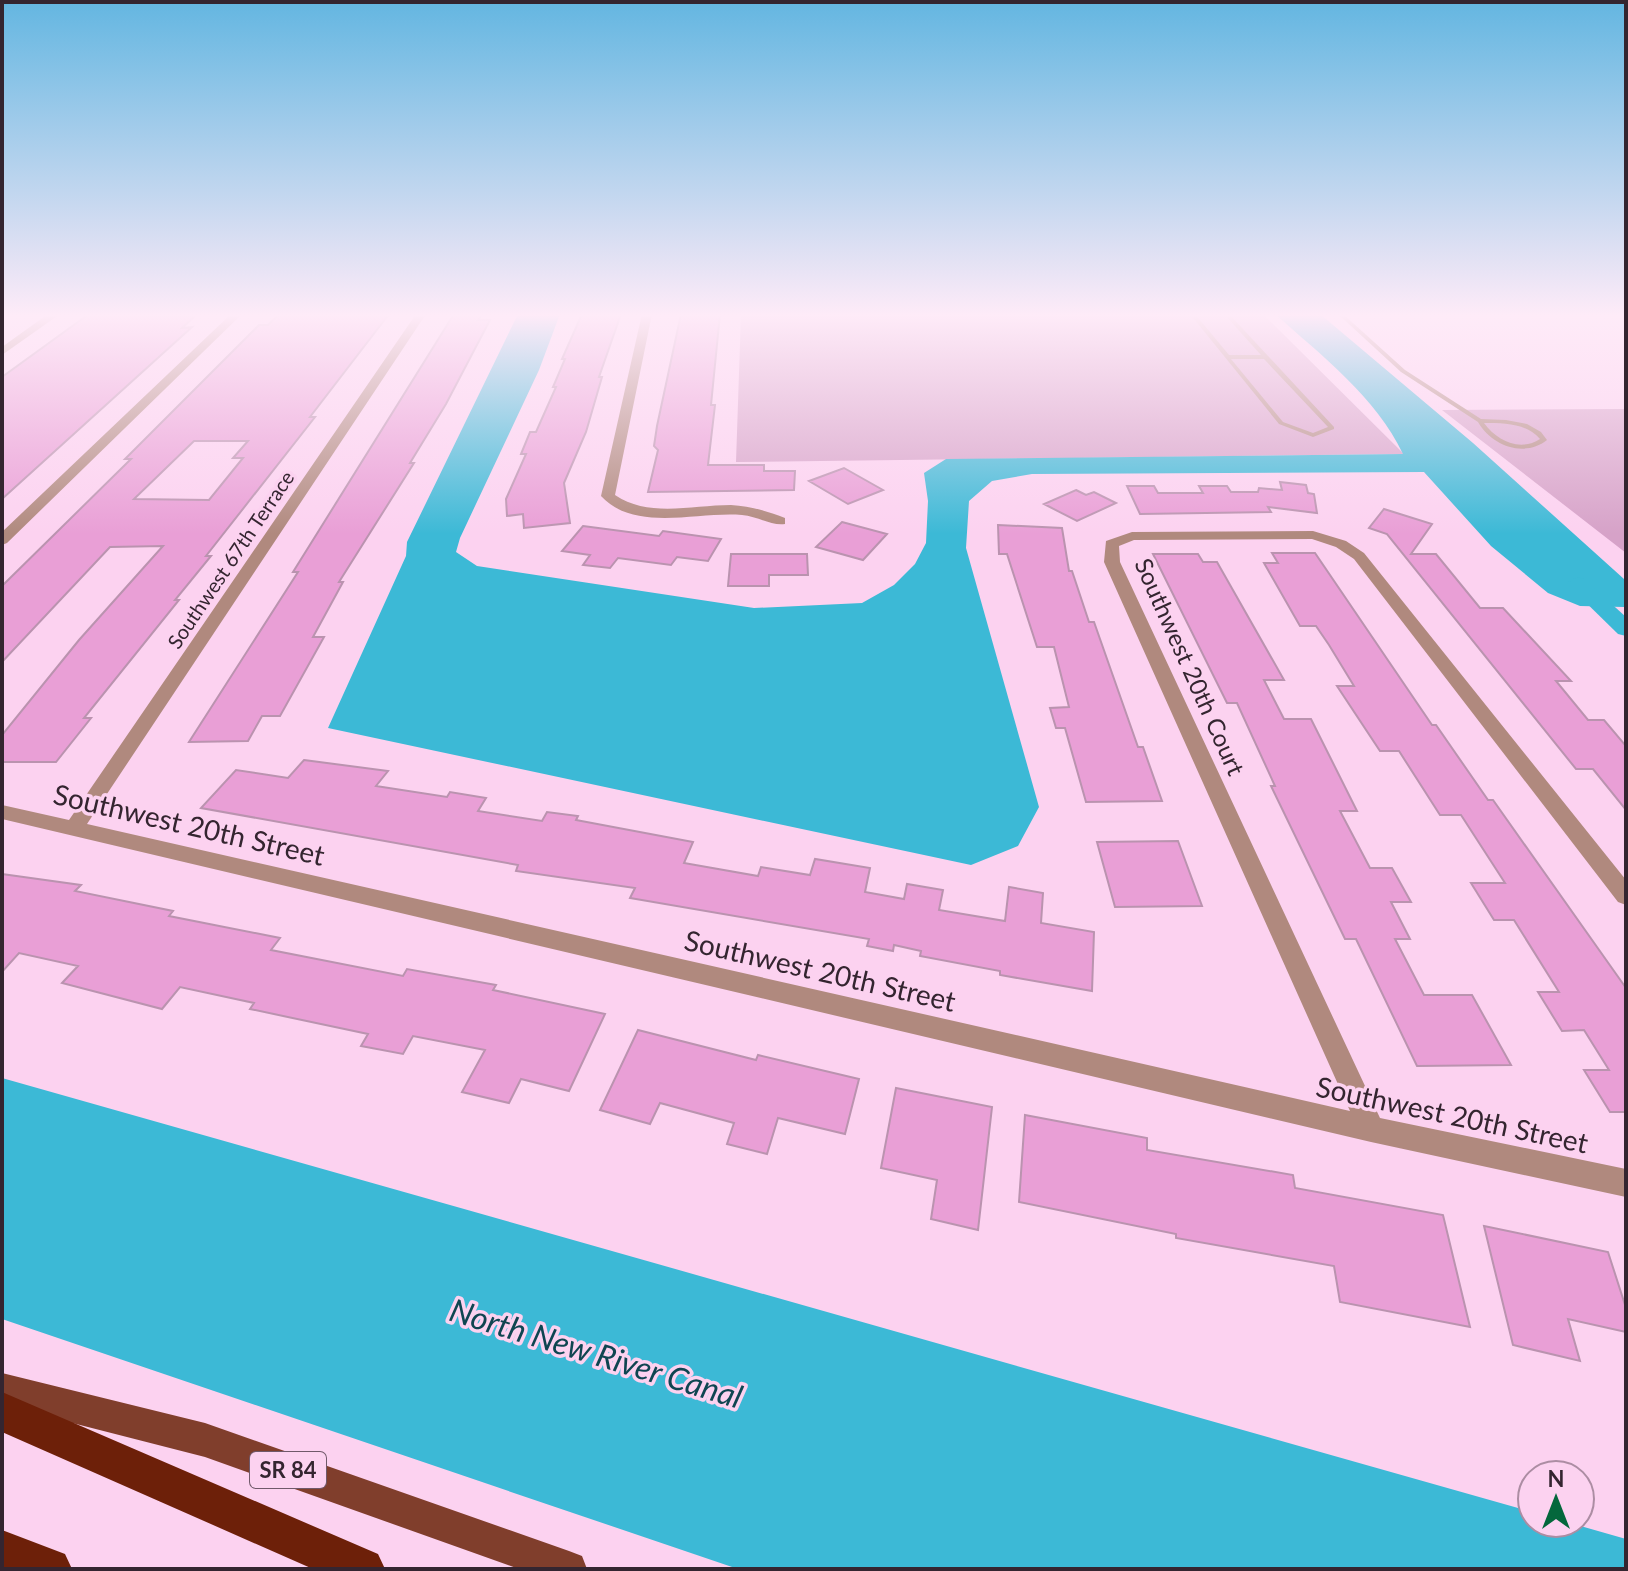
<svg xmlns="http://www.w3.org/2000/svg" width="1628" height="1571" viewBox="0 0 1628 1571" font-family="Lato,sans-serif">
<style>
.green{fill:#d6a2c8}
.water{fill:#3cb9d6}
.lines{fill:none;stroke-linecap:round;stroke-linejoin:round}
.canal{fill:#3cb9d6;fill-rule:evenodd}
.building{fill:#e99fd6;stroke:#ba93af;stroke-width:2;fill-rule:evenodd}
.lane{fill:#b0897e;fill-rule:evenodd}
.street{fill:#b0897e;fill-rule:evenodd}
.primary{fill:#803e2c;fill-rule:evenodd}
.highway{fill:#6d2009;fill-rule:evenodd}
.labels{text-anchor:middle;stroke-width:7;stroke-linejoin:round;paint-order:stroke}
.far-street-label{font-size:20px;fill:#342530;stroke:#fcd2f0}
.shield{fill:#fcd2f0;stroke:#70596a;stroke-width:2}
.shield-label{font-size:22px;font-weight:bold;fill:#342530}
.street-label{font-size:24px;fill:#342530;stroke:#fcd2f0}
.near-street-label{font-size:28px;fill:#342530;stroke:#fcd2f0}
.near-water-label{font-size:32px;font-style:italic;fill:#0f4551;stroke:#fcd2f0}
</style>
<rect width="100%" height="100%" fill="#fcd2f0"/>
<path class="green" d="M741,314H1263L1404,454L736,462Z
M1626,409V553L1442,410Z"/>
<path class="water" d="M518,314H560L539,370L460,538L456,552L477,566L754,608L862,603L894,585L915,564L926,543L928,501L924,473L946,459L1403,454C1376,397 1322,356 1275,314H1320L1473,443L1624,579V607L1580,606L1548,593L1491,546L1424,472L1032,474L992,481L969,501L966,548L1039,807L1018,846L971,865L328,728L406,556L407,542Z
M2,1078L1532,1512V1523H1570L1626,1539V1569H738L2,1319Z"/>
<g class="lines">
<path class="canal" d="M1577,577L1584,579L1626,617V636L1618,634L1570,587L1567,583Z"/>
</g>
<path class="building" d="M89,314L195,316L182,328L192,327L2,499V377Z
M279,314H389L310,417H315L206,556H211L175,600H179L84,718H91L56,762H2V735L79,640L163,546L110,547L2,662V586L131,459H125L259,325H268ZM194,441H248L233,458H243L209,500L134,499Z
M454,314H482L478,320H490L446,404L410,463H414L339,582H343L313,637H324L280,716H262L248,741L189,742L298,572H293Z
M582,314H621L599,377H602L586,432L564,483L570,523L524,528L523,514L507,516L506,499L526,454H521L530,432H536L556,387H553L565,359H562Z
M681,314H720L711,405H715L708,465H764V471H795L794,490L648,492L658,450L654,446L657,426Z
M844,468L883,490L848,504L809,481Z
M1280,482L1306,485L1308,493L1314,494L1317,513L1268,507L1271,512L1140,514L1127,486H1154L1158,493H1203L1199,486H1227L1231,492H1258L1259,488L1282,490Z
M1076,490L1086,495L1094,492L1116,503L1077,521L1044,504Z
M1384,509L1432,524L1411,554H1436L1480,608H1503L1571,681H1556L1588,720H1604L1626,746V810L1593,769H1576L1387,534L1369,528Z
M842,522L887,534L863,560L816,547Z
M998,525L1062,528L1069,571H1072L1089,622H1094L1138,747H1143L1162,801L1086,802L1065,728H1056L1050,708L1069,707L1054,647H1037L1007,554H999Z
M583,526L659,536L663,531L721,539L708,561L677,557L671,565L618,558L610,568L583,565L590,555L562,551Z
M1272,553H1315L1432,725H1436L1488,800H1493L1626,988V1112H1610L1584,1070H1609L1584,1030L1562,1031L1538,992H1559L1514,920H1494L1471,883H1505L1461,815H1440L1399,751H1380L1337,686H1354L1329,645L1316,626H1300L1264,563H1278Z
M731,554H807L808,575H769V586H728Z
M1153,554H1198L1203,562H1217L1284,680H1264L1284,719H1311L1357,811H1340L1370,868H1392L1411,902H1391L1410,939H1395L1424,995H1472L1511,1065L1417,1066L1356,939H1345L1271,786H1275L1237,703H1227Z
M304,760L388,771L376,786L447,797L450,792L486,798L478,811L542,821L547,812L578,816L576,820L693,842L684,863L758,876L761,867L810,875L815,859L870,868L865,892L904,899L907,884L943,890L939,910L1005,921L1009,887L1043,893L1041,923L1094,932L1092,991L1000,975V971L920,956L921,951L894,945L893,951L867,946L869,939L630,898L635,888L516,871L518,865L201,808L236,770L288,778Z
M1178,841L1202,906L1115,907L1097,842Z
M2,874L81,885L75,891L173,911L169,916L280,938L271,950L403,976L407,969L496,985L493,990L605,1014L569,1091L521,1079L509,1103L462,1092L485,1050L413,1036L403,1054L361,1046L368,1034L250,1009L254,1003L180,987L162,1009L62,983L78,966L19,953L2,972Z
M638,1030L756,1060L758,1055L859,1079L845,1134L778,1118L767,1154L727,1144L734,1123L660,1103L650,1124L600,1110Z
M896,1088L992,1107L978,1230L931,1219L937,1180L881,1168Z
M1025,1115L1147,1138V1150L1293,1175L1295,1188L1443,1215L1470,1327L1340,1302L1334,1266L1176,1238V1234L1019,1202Z
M1484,1226L1608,1252L1626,1308V1332L1568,1319L1580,1361L1513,1345Z"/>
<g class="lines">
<path class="lane" d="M1190,314H1195L1229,355H1261L1224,314H1229L1334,427V429L1313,437L1279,424ZM1231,359H1264L1328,427L1313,433L1283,422Z
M1338,314H1343L1405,370L1481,419L1506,420L1527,424L1541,432L1547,440C1524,458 1492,446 1478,422L1401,372ZM1484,423C1504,423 1526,423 1540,439C1520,452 1497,441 1484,423Z"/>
<path class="street" d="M48,314H60L2,355V347Z
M231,314H242L7,543L2,545V532Z
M416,314H426L87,824L1350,1111L1104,562L1106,541L1132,532L1313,531L1346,541L1364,553L1626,880V905L1618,902L1354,559L1336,547L1312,539L1134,540L1119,546L1120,562L1380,1118L1626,1169V1197L1371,1142L2,819V805L69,820Z
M642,314H652L615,495C649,518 692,505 731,505C750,506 767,511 785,518V524C771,526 757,516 742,515C698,511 635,533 601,496Z"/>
<path class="primary" d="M2,1373L205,1423L569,1551L582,1556L587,1569H519L205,1457L2,1405Z"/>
<path class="highway" d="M2,1392L378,1554L385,1569H313L2,1432Z
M2,1530L65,1554L72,1569H2Z"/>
</g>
<linearGradient id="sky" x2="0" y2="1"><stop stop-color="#63b6e1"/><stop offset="0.59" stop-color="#feebf8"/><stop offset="1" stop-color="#feebf8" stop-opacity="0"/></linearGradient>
<rect width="1628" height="534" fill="url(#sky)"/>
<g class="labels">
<g class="far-street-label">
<text transform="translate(231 560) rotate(-56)" y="7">Southwest 67th Terrace</text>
</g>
<rect class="shield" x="250" y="1452" width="76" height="36" rx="6"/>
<g class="shield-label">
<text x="288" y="1478">SR 84</text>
</g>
<g class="street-label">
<text transform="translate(1189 667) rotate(66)" y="8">Southwest 20th Court</text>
</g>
<g class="near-street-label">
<text transform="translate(189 825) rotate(13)" y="10">Southwest 20th Street</text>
<text transform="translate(820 971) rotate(13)" y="10">Southwest 20th Street</text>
<text transform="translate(1452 1115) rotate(12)" y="10">Southwest 20th Street</text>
</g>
<g class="near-water-label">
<text transform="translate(596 1354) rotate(17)" y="11">North New River Canal</text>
</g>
</g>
<rect width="1628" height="1571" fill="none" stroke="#342530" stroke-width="8"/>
<g transform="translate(1556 1499)"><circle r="38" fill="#fcd2f0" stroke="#ac8da3" stroke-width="2"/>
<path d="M0-6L14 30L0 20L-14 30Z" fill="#04673c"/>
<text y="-12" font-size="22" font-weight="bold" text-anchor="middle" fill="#342530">N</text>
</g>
</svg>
